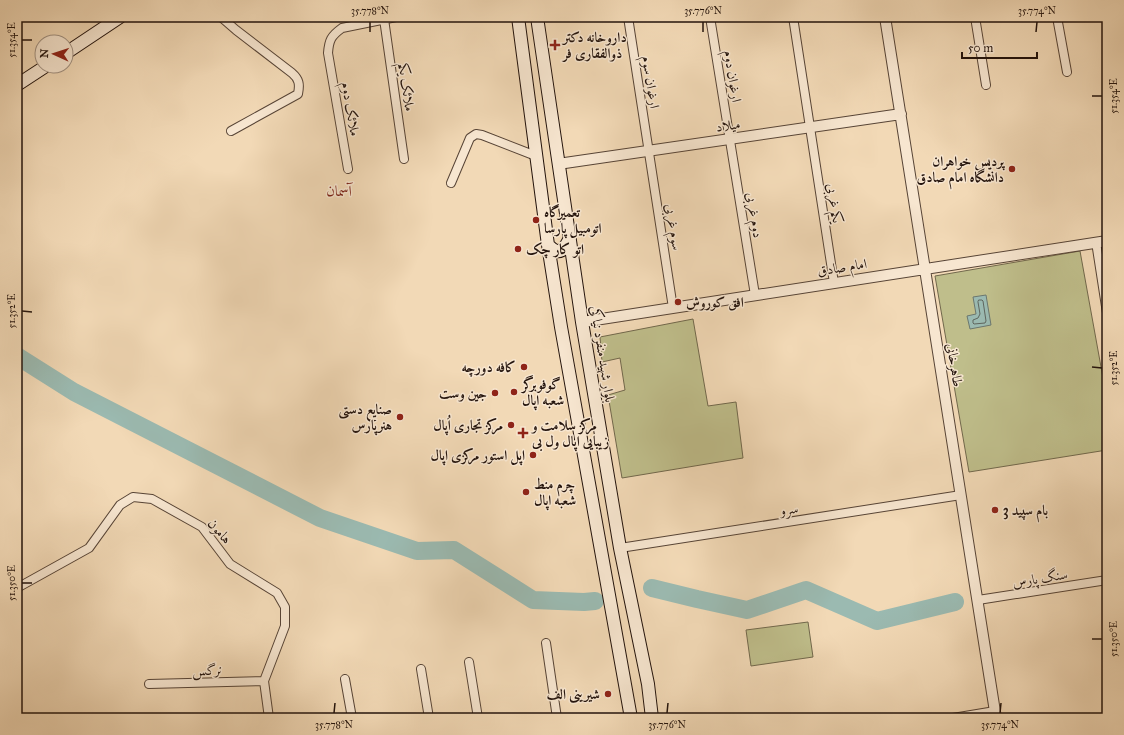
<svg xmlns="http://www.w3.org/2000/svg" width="1124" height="735" viewBox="0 0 1124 735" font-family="'IM FELL Great Primer',Amiri,serif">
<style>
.green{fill:#bfbe8b;stroke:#71684c}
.water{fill:#9bbab1;stroke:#6b776f}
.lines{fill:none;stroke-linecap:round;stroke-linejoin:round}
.shore{stroke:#5f665e;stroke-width:1}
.river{stroke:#9bbab1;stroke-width:18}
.minor-casing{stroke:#574436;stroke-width:10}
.tertiary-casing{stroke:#574436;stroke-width:12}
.secondary-casing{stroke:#23130c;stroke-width:14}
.minor{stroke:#f7e6d0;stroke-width:8}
.tertiary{stroke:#f7e6d0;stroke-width:10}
.secondary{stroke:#f7e6d0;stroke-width:12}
.ticks{fill:none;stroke:#23130c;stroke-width:1.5}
.poi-dot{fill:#8f2418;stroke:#f7e6d0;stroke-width:1.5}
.labels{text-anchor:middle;stroke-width:3;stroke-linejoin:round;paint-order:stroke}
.poi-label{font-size:14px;font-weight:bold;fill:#23130c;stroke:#f7e6d0;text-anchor:start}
.street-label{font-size:14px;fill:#23130c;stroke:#f7e6d0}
.neighbourhood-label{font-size:15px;fill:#7a1f14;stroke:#f7e6d0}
.neatline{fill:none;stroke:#23130c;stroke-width:1.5}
.ticks-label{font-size:10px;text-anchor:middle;fill:#23130c}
</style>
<rect width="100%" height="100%" fill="#f2d9b6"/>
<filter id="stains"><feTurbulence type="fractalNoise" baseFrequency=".005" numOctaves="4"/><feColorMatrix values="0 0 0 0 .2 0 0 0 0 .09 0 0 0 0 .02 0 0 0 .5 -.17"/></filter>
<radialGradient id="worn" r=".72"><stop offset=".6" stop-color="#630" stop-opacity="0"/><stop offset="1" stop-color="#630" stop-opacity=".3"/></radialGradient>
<path class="green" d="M1080,251L1107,400V450L969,472L935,276Z
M693,319L708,406L736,402L743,458L622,478L608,395L625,390L620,358L602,362L600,337Z
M808,622L813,657L751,666L746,630Z"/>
<path class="water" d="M986,295L991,325L970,329L967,316L976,314L973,297Z"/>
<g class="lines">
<path class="shore" d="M979,300H982L983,301L986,321L985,323L974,324L973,323V320L978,318L980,314L978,302Z"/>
<path class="river" d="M17,356L74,392L320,518L417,551L454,550L533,600L584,602L595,601
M652,588L697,599L747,610L806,590L877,621L955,602"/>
<defs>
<path id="minor" d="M221,17L236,30L292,73C299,79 300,84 298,94L231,131
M628,17L673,308
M710,17L755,295
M793,17L834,283
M975,17L986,85
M1057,17L1067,72
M384,19L404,159
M348,169L328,53C329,40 331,36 342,28L396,17
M451,183L470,138L476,134L482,135L536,156
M1096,242L1107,313
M620,548L961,495
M17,588L89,548L120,505L133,497L152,499L202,527L230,564L277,593L285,607V626L264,681L269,718
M978,600L1107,580
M546,643L557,718
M469,662L478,718
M421,669L429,718
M345,679L352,718
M149,684L264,681
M953,718L995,711"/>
<path id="tertiary" d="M885,17L996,718
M558,164L901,114
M582,322L1107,241"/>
<path id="secondary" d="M518,17L548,245L561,327L631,718
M537,17L582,322L620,548L648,684L652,718
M66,53L120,17
M17,85L46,66
M548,245C560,257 564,250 570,238"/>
</defs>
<use href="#minor" class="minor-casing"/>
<use href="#tertiary" class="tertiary-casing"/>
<use href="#secondary" class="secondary-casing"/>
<use href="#minor" class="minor"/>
<use href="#tertiary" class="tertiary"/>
<use href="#secondary" class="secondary"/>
</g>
<path class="ticks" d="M370,32V22M703,32V22M1036,32L1037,22M22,40H32M1092,96H1102M22,311L32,312M1092,367L1102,368M22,583H32M1092,639H1102M334,713L335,703M667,713L668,703M1000,713L1001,703"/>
<g class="poi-dot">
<path d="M553 39h4v4h4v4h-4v4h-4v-4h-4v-4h4z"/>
<circle cx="1012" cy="169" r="4"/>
<circle cx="536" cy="220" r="4"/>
<circle cx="518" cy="249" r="4"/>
<circle cx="678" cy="302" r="4"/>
<circle cx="524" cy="367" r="4"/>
<circle cx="514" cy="392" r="4"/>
<circle cx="495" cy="393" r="4"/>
<circle cx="400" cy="417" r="4"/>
<circle cx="511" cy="425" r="4"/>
<path d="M521 427h4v4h4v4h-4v4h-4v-4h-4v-4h4z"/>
<circle cx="533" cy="455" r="4"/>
<circle cx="526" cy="492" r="4"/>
<circle cx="995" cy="510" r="4"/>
<circle cx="608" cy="694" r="4"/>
</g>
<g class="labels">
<g class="poi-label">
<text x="563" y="42">داروخانه دکتر<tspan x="563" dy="16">ذوالفقاری فر</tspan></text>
<text x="1004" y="166" text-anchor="end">پردیس خواهران<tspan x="1004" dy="16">دانشگاه امام صادق</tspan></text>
<text x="544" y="217">تعمیرگاه<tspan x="544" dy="16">اتومبیل پارسا</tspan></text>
<text x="526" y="254">اتو کار چک</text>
<text x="686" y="307">افق کوروش</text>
<text x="516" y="372" text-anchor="end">کافه دورچه</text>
<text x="522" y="389">گوفوبرگر<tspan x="522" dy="16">شعبه اپال</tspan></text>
<text x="487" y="398" text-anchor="end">جین وست</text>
<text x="392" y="414" text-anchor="end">صنایع دستی<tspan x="392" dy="16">هنرپارس</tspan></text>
<text x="503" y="430" text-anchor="end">مرکز تجاری اُپال</text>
<text x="532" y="430">مرکز سلامت و<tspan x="532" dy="16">زیبایی اپال ول بی</tspan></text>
<text x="525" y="460" text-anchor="end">اپل استور مرکزی اپال</text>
<text x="534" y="489">چرم منط<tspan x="534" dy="16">شعبه اپال</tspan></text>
<text x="1003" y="515">بام سپید 3</text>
<text x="600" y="699" text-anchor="end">شیرینی الف</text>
</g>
<g class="street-label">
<text transform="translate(733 76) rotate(81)" y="5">ارغوان دوم</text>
<text transform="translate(651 82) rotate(81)" y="5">ارغوان سوم</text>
<text transform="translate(407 87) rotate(82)" y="5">ملائک یکم</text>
<text transform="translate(351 109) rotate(80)" y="5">ملائک دوم</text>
<text transform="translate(728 125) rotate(-8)" y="5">میلاد</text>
<text transform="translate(835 203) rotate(81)" y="5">یکم غربی</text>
<text transform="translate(755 215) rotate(81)" y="5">دوم غربی</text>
<text transform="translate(674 227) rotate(81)" y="5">سوم غربی</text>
<text transform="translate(842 267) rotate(-9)" y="5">امام صادق</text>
<text transform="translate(603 354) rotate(81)" y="5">بلوار شهید منفرد نیاکی</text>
<text transform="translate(955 365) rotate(81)" y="5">طاهرخانی</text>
<text transform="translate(789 509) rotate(-9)" y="5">سرو</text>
<text transform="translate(220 531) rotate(49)" y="5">هامون</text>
<text transform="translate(1040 578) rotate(-9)" y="5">سنگ پارس</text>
<text transform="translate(207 670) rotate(-2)" y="5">نرگس</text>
</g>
<g class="neighbourhood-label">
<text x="339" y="196">آسمان</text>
</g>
</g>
<rect width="1124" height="735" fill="none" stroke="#f2d9b6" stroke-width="44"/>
<g transform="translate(54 54) rotate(273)"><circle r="19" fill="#f7e6d0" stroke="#a29282"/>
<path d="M0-3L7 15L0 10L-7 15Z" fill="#8f2418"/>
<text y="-6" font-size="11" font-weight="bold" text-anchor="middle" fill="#23130c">N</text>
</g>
<path d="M962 52v6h75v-6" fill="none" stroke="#23130c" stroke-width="2"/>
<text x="968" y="52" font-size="12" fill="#23130c" stroke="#f7e6d0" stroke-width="3" paint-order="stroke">50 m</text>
<rect x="22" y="22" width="1080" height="691" class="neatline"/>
<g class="ticks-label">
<text x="370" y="14">35.778°N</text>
<text x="703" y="14">35.776°N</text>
<text x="1037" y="14">35.774°N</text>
<text transform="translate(11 40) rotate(-90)" y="4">51.354°E</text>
<text transform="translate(1113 96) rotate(-90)" y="4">51.354°E</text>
<text transform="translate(11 311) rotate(-90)" y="4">51.352°E</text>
<text transform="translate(1113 368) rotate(-90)" y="4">51.352°E</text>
<text transform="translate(11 583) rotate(-90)" y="4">51.350°E</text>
<text transform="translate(1113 639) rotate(-90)" y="4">51.350°E</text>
<text x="334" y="728">35.778°N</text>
<text x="667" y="728">35.776°N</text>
<text x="1000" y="728">35.774°N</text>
</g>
<rect width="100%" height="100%" filter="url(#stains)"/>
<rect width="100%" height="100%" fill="url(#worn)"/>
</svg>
